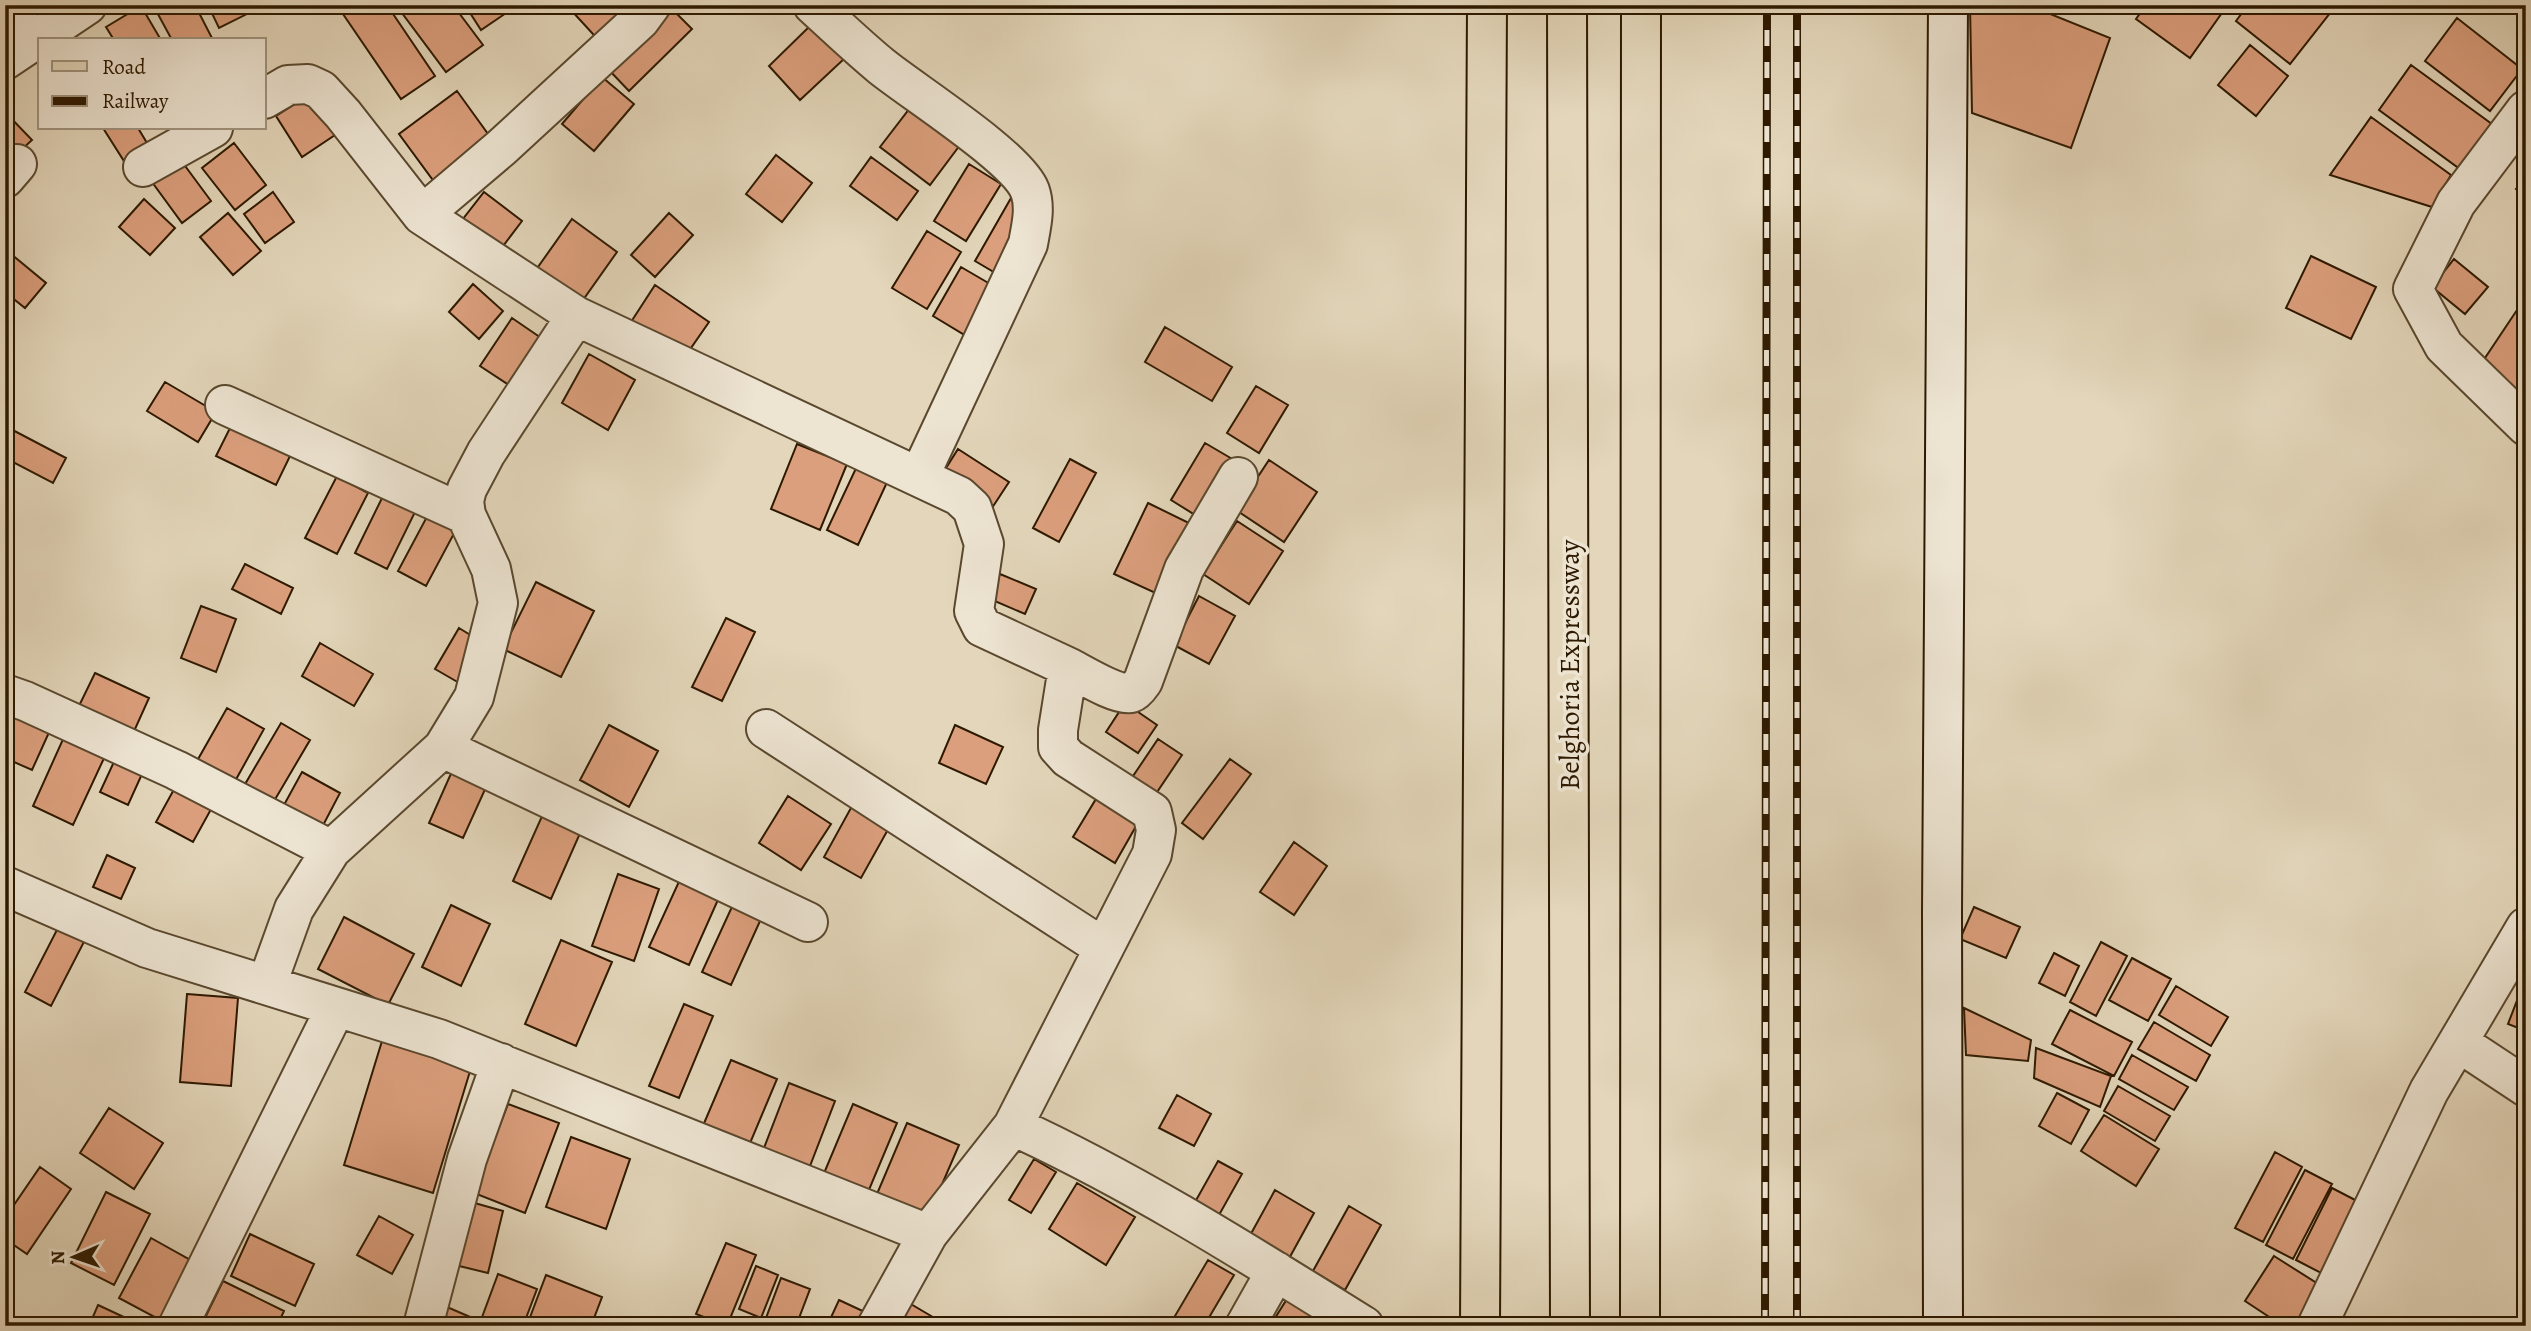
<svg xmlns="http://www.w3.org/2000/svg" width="2531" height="1331" viewBox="0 0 2531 1331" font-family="Alegreya,serif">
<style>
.building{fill:#dc9f7d;stroke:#2d1900;stroke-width:2}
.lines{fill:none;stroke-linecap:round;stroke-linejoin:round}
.street-casing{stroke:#5a482e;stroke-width:42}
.secondary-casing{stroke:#2d1900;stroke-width:42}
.primary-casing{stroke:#2d1900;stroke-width:42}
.highway-casing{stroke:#2d1900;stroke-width:42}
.street{stroke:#ede4d2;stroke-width:38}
.secondary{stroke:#ede4d2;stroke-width:38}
.primary{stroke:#e3d6ba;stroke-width:38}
.highway{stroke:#e3d6ba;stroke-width:38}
.rail-casing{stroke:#2d1900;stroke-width:8}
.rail{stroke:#ede4d2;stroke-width:5;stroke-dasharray:16;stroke-linecap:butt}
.labels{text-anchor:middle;stroke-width:7;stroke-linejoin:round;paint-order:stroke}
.street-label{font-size:28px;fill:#2d1900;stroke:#ede4d2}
</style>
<rect width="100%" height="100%" fill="#e3d6ba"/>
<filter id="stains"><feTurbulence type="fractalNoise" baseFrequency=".00286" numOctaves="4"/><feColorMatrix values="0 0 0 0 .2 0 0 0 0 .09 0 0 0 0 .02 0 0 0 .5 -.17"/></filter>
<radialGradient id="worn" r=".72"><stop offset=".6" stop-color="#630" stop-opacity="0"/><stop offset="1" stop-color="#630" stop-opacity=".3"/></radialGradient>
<path class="building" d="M153,5H195L213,40H172Z
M208,5H265L219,28Z
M356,5H387L435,76L401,99L343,14Z
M396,5H453L483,45L446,72Z
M465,5H518L481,30Z
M574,5H635L603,45L570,9Z
M1970,5H2028L2110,38L2071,148L1972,113Z
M2146,5H2217L2224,10L2190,58L2136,19Z
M2248,5H2321L2330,13L2290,64L2236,21Z
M141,6L161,40H114L106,27Z
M670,7L692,29L629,91L608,69Z
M2457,18L2522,69L2490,111L2425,61Z
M812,24L845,58L800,100L769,66Z
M2250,45L2288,76L2256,116L2218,85Z
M2411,65L2496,127L2464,172L2379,110Z
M602,77L634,104L594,151L562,124Z
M457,91L496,145L438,187L399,134Z
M309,95L335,135L302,157L276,116Z
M910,108L960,145L930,185L880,147Z
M5,112L32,140L5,165Z
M2371,117L2451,175L2432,207L2330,175Z
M103,128H138L153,153L129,169Z
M234,143L266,185L235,210L202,168Z
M177,155L211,201L182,223L149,178Z
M776,155L812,183L782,222L746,194Z
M871,157L918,191L897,220L850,186Z
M969,164L1001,184L966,241L934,221Z
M2526,179V198L2516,189Z
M273,192L294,222L265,243L244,214Z
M484,192L522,221L497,254L459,224Z
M1011,198L1029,219L1004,278L975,261Z
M144,199L175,228L150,255L119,227Z
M228,213L261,251L233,275L200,237Z
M669,213L693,235L655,277L631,255Z
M572,219L617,252L578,307L533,274Z
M927,231L961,252L927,309L892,288Z
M5,249L46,283L25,308L5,292Z
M2311,256L2376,287L2351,339L2286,308Z
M2454,259L2488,287L2465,314L2432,287Z
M961,267L997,288L968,337L933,316Z
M473,284L503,311L479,339L449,312Z
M655,285L709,322L684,358L631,322Z
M2519,307L2526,311V383L2519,394L2479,367Z
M512,318L547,342L515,389L480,366Z
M1165,327L1232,367L1212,401L1145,362Z
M589,354L635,380L608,430L562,403Z
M165,382L216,412L198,442L147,411Z
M1256,386L1288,405L1259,453L1227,433Z
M233,422L292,452L276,485L216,456Z
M5,426L66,458L53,483L5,458Z
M1205,443L1234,460L1200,518L1171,500Z
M797,444L847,464L820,530L771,509Z
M958,449L1009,482L992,508L941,476Z
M1070,459L1096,473L1059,542L1033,528Z
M1269,460L1317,492L1284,542L1236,510Z
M858,464L889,478L858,545L827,530Z
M337,476L368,493L337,554L305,538Z
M383,496L415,512L387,569L355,553Z
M1148,503L1195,526L1162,596L1114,574Z
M430,511L458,526L426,586L398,571Z
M1237,521L1283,551L1249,604L1203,574Z
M245,564L293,588L281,614L232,589Z
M1000,574L1036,589L1025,614L990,599Z
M536,582L594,611L561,677L503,649Z
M1199,596L1235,616L1209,664L1174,645Z
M201,606L236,619L216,672L181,658Z
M726,618L755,632L722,701L692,687Z
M459,628L485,644L461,684L435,669Z
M320,643L373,674L354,706L302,676Z
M95,673L149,698L131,738L76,712Z
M1125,703L1157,725L1138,753L1106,732Z
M227,708L264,729L234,783L197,761Z
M15,712L51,728L32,770L5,758V734Z
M281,723L310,740L270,808L241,791Z
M609,725L658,751L629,807L580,780Z
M955,725L1003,747L986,784L939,763Z
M64,737L105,756L73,825L33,806Z
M1158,739L1182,755L1151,801L1127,785Z
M119,751L147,763L128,805L100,792Z
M1230,759L1251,774L1203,839L1182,823Z
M453,769L487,785L463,838L429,823Z
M302,772L340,793L318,835L279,814Z
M178,782L215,802L193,842L156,822Z
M1102,789L1143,814L1115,863L1073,837Z
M788,796L831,824L801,870L759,843Z
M547,805L585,822L551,899L513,881Z
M852,806L890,826L861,878L824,857Z
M1294,842L1327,866L1294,915L1260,892Z
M107,855L135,868L121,899L93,887Z
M618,874L659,889L634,961L592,946Z
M682,875L721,893L689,965L649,947Z
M736,898L765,910L731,985L702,972Z
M451,905L490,924L461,986L422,967Z
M1974,907L2020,927L2006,958L1960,939Z
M344,917L414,954L388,1005L318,969Z
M61,922L87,936L51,1006L25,992Z
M561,940L612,962L576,1046L525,1024Z
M2101,942L2127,956L2096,1016L2070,1002Z
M2054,953L2079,966L2065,996L2039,983Z
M2132,958L2171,979L2148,1021L2109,1000Z
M2526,977V1031L2508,1024Z
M2176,986L2228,1017L2211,1046L2159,1015Z
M187,994L238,998L231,1086L180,1082Z
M684,1004L713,1016L679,1098L649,1086Z
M1964,1008L2031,1040L2028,1061L1966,1055Z
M2070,1010L2132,1042L2114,1076L2052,1044Z
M2154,1022L2210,1055L2196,1081L2138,1049Z
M382,1041L471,1068L433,1193L344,1165Z
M2036,1048L2111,1076L2100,1107L2034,1078Z
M2132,1055L2188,1087L2174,1110L2119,1079Z
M731,1060L777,1079L748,1148L702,1128Z
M789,1083L835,1101L810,1166L764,1148Z
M2118,1086L2170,1116L2155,1141L2104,1111Z
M2057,1093L2089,1110L2071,1144L2039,1126Z
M1177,1095L1211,1114L1194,1146L1159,1128Z
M508,1104L559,1123L525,1213L474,1193Z
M853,1104L897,1123L866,1197L822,1178Z
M109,1108L163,1143L134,1189L80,1153Z
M2104,1115L2159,1149L2136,1186L2081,1151Z
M907,1123L959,1145L925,1224L874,1201Z
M571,1137L630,1159L606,1229L546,1207Z
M2275,1152L2302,1167L2263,1242L2235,1228Z
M1034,1159L1056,1172L1031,1213L1009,1200Z
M1218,1161L1242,1174L1214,1224L1190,1211Z
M40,1167L71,1189L27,1254L5,1239V1218Z
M2305,1170L2332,1184L2293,1259L2266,1245Z
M1077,1183L1135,1217L1106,1265L1049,1229Z
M2332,1188L2361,1203L2325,1275L2296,1260Z
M1275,1190L1314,1213L1286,1264L1247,1241Z
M106,1192L150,1214L114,1285L71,1263Z
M471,1202L503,1211L488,1273L455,1265Z
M1349,1206L1381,1225L1345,1290L1313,1271Z
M379,1216L413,1235L392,1274L357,1255Z
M250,1234L314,1264L295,1306L231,1276Z
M151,1238L192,1261L160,1320L119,1298Z
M726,1243L756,1255L727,1326L696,1314Z
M2274,1256L2323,1287L2298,1326H2283L2245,1301Z
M1208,1260L1234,1275L1204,1326H1181L1172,1321Z
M756,1266L778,1275L761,1318L739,1309Z
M498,1274L537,1289L523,1326H496L481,1320Z
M546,1275L602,1297L591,1326H545L529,1320Z
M781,1278L810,1289L796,1326H763Z
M223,1281L284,1311L277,1326H201Z
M1287,1299L1321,1321L1318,1326H1270Z
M839,1300L867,1313L861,1326H827Z
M904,1300L948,1326H889Z
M98,1305L143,1326H89Z
M447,1307L491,1326H440Z"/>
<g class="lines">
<defs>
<path id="street" d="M813,5C836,26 858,47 881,66C913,92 1018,158 1030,191C1036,208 1031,227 1028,244L919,477
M5,8L34,40
M5,60L87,5
M264,99L288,85L308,84L321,90L343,114L422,215
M2526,110L2456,203L2413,289L2444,346L2526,426
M143,167L213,128
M5,178L17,164
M225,405L466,515
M1068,667C1080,673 1119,697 1131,693C1137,691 1140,685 1143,681L1184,569L1238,477
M5,694L25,701L176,770L331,850
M766,729L1104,948
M443,748L808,922
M5,886L147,948L439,1039L928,1234L1013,1126L1152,854L1156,830L1152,812L1068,758L1058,747V730L1068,667L982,627L974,611L984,544L972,508L959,496L576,316
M267,984L294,909L331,850L443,748L474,697L498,603L491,569L466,515L464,501L467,489L486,453L576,316L422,215L501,148L640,20L651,5
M2458,1042L2526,1087
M1013,1126C1135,1182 1250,1255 1364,1326
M178,1326L336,1007
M423,1326L467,1159L501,1063
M877,1326L928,1234
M1245,1326L1276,1271
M2317,1326L2429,1091L2526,927"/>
<path id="secondary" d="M1943,1326L1942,911L1948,5"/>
<path id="primary" d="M1480,1326L1487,5"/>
<path id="highway" d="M1567,5L1570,1326
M1640,1326L1641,5"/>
</defs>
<use href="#street" class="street-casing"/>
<use href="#secondary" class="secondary-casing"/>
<use href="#primary" class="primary-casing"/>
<use href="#highway" class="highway-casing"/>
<use href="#street" class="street"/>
<use href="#secondary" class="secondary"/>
<use href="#primary" class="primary"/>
<use href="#highway" class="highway"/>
<defs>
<path id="rail" d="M1765,1326L1767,5
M1797,1326V5"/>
</defs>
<use href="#rail" class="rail-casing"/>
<use href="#rail" class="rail"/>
</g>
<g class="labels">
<g class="street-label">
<text transform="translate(1569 665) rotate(-90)" y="10">Belghoria Expressway</text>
</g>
</g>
<rect width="2531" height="1331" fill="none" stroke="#e3d6ba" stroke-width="28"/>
<rect x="7" y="7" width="2517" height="1317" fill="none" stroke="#2d1900" stroke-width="3.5"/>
<rect x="14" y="14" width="2503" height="1303" fill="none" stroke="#2d1900" stroke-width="2"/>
<rect x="38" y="38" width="228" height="91" fill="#ede4d2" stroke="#a0937e" stroke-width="2"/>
<rect x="52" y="61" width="35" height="10" fill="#e3d6ba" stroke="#a0937e" stroke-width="2"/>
<text x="102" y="74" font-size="21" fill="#2d1900">Road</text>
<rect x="52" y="96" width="35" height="10" fill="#2d1900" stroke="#a0937e" stroke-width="2"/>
<text x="102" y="108" font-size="21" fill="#2d1900">Railway</text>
<g transform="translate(74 1257) rotate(268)" stroke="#ede4d2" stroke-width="5" paint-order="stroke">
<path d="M0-5L12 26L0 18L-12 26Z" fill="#2d1900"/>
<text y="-10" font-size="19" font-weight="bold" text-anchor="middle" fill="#2d1900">N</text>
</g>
<rect width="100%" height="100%" filter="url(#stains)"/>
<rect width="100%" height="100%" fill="url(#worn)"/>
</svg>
